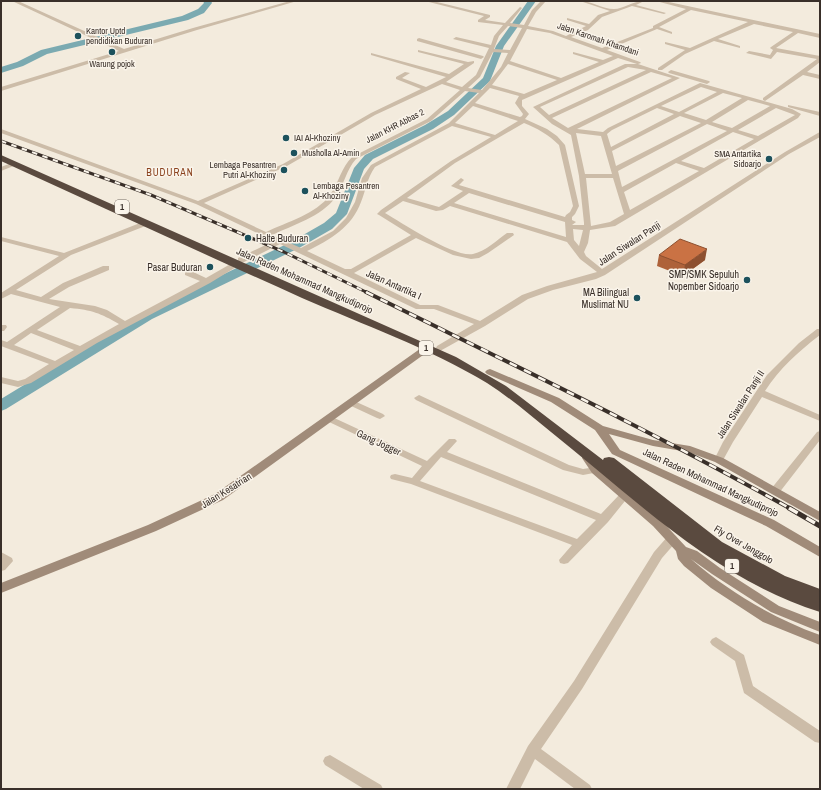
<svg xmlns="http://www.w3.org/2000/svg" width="821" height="790" viewBox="0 0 821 790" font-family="'Archivo Narrow',sans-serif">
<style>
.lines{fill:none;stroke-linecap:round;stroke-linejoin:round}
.river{fill:#7baab1;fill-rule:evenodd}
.street{fill:#ccbca8;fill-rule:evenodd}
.secondary{fill:#a08b79;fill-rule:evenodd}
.highway{fill:#5a4a3f;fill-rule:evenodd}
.rail-far2-casing{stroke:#392f29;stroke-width:3}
.rail-far1-casing{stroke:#392f29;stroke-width:4}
.rail-casing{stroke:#392f29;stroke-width:5}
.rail-far2{stroke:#faf4ea;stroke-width:2;stroke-dasharray:5.5;stroke-linecap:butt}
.rail-far1{stroke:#faf4ea;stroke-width:2.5;stroke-dasharray:8;stroke-linecap:butt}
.rail{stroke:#faf4ea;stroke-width:3.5;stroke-dasharray:10;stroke-linecap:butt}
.wall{fill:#ae623a}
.shaded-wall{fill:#8d5030}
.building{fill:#ca7244;stroke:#8d5030}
.poi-dot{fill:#1c515c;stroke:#faf4ea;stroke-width:1.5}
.labels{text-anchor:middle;stroke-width:3;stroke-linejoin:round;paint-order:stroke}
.far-poi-label{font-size:9px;fill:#392f29;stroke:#faf4ea;text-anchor:start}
.far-street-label{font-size:9px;fill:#392f29;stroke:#faf4ea}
.shield{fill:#faf4ea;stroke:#736a63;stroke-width:1}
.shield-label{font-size:9px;font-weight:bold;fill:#392f29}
.far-quarter-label{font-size:10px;letter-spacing:1px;fill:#8b431f;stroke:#faf4ea}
.poi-label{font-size:10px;fill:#392f29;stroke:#faf4ea;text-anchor:end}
.street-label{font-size:10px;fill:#392f29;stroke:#faf4ea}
</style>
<rect width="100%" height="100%" fill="#f3ebdd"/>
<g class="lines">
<path class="river" d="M203,1H211L212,3L204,13L188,20L47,54L23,66L1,73V67L17,62L41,50L182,16L198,9L204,3Z
M528,1H536L504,46L490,81L454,115L433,129L373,159L364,169L347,214L332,229L299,248L152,319L6,409L1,411V399L142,313L291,242L324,223L336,213L354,168L365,155L425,125L448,111L483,78L496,46Z"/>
<path class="street" d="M12,1H18L124,49L193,28L290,1H297L197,30L1,91V87L119,51Z
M425,1H433L490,15V17L485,20L505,23L520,7L522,8L510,23L524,25L532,10L541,1H546L536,12L528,26L553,31L566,36L586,26L567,20V18L589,24L598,15L610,11L580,1C592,1 602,9 614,9C623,9 633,1 644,1L636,5L666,13L664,14L632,6L602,17L588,30L571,37L602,48L653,28V26L686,9L656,1H664L820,34V38L798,33L776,48L820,56V62L807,72L820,75V79L803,75L765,101L763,100V98L817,59L777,52L771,59L746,53L749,51L770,55L773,50L770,48L771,47L793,32L754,24L718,39L740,46V48L714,41L685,54L662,70H658V68L685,50L665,44V42L690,48L748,22L691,10L659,27L672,32V34L657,29L607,50L640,62L641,63L638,64L680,78L577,129L603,132L608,128L700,83L792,109L801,114L798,118L615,226L590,230L588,243L584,252L586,256L602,269L785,152L818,133L820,132V137L789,154L605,275L596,279L553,290L528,299L485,326L440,351L437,350L436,348L437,346L474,324L434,309H416L280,244L244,262H238V258L274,241L196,204L1,133V129L198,201L283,164L371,113L421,89L396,79V77L405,72L410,73L402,78L426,87L446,77L371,55V53L449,74L464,64L418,52V50L468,62L474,61V63L446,82L462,87L476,75L489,48L453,39L456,37L491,45L494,36L503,25L478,22V20L484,16ZM508,26L522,28L510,50L494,49L499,36ZM527,29L550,33L613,56L603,60L573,52V54L599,62L561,78L510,61ZM493,52L508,53L501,67L482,90L468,88L480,77ZM618,58L637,64H625L533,107L552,124L571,135L579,176L584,223V225H572L576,222L572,220V217L575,214L579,206L565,145L557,136L547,129L525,119L529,114L522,106V100ZM508,64L557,80L524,94L492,85ZM628,67L646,70L549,115L540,107ZM651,72L672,78L568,128L552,118ZM442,84L460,90L427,119L352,157C341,168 339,182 330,195C316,214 287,222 266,232L204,203L287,166L375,115ZM701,87L717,92L679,112L661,106ZM490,88L519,96L515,103L523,114L522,116L520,117L475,103ZM465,91L479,93L449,123L371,165L362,178L355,202L346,218L333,231L301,248L272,235C293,225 321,217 336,197C344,185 346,170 356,159L431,121ZM723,93L742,98L706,120L684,113ZM748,100L770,106L732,128L712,122ZM473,106L518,121L495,135L455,123ZM657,108L674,114L611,147L607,134L612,130ZM776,108L795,115L758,136L738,130ZM680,116L701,123L616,166L612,151ZM524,123C537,128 549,135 559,145L573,206L570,212L566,215L565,217L459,185L464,180L461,178L451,186L463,191L439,207L407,198L455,163ZM707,124L727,131L622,187L618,171ZM452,126L491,137L451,161L381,210L377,214L379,215L411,235L351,269H345L307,251C330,240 352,227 361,202C366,190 367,178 375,167ZM733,132L754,139L704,168L681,161ZM576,133L601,136L612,174H585ZM676,163L699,171L630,210L624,192ZM586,178H613L624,214L610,222L591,226ZM469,193L565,222L566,237L454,203ZM403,201L436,211L443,210L450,206L567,242L580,259L597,272L547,286L522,295L480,321L438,305H420L354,273L416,238L453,255L471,259L479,258L488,253L514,235L513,233H507C497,240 486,251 473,254C455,258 402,223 385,213ZM573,229L583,230L579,246L574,240Z
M419,38L483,56L484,57L481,59L417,41V39Z
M671,70L709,81L710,82L707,84L669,73L668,72Z
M788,105L820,112V116L788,107Z
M14,162L16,163V165L1,171V167Z
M145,221L149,223L148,225L71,255L16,290L41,297L63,283L103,266H109V270L69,287L49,299L95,306L107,310L125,321L200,281L185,275V271H191L206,278L234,262H240L241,264L210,283L97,343L31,383L18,387L1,383V377L18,381L25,379L49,364L1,346V340L7,342L60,307L11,294L1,299V293L59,256L1,241V237L64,253ZM70,308C92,310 100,313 119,324L80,346L37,330ZM31,333L74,350L55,361L14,345Z
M1,325H6L7,327L4,331H1Z
M817,329H820V335C799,351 779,369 765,391L820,415V421L762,397L733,442L722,462H716L714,460L723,442L767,375L799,343Z
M419,395L569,465L583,469L596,467L601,470L599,472L583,475L563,470L416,400L414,398Z
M352,400L383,414L385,416L380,419L377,418L349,405L347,403Z
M330,416L427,461L449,439H455L457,441L447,452L601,514L620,494H628L629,496L608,522L568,563L564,564L560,563L559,560L572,545L411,484L391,479L390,477L391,475L395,474L412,478L422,466L327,421L325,419ZM441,457L596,520L577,539L420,481Z
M820,431V440L779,493H771L770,491L771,489L817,432Z
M672,535L676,536L677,539L676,542L662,558L582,689L541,749L590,785L592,789H575L535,759L520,789H506L528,746L574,681L654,552L668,536Z
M1,552L12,558L13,561L5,570L1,571Z
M716,637L744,655L753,686L820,731V743L815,742L744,693L735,661L712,645L710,642L712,639Z
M330,755L381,785L383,789H364L325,765L323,761L325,757Z"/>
<path class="secondary" d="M427,345L432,348L430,350L223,500L156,531L1,593V583L148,525L215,494L424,346Z
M490,369L559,398L603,426L653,440L690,446L723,458L820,512V521L715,462L688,452L653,446L609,434L620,450L774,520L820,547V557L766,526L612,454L595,430L551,402L487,374L485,372L487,370Z
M587,455L591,456L600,467L661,520L686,547L697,551L720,568L779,606L820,622V632L771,612L712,574L691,559C729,592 773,618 820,635V645L763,622L711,588L684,566L678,559L676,551L653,526L592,473L582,458L583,456Z"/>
<path class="highway" d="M1,155L456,357L506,386L603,460L604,458L609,457L614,458L722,542L785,576L820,589V612C715,579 635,499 551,432C530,415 509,397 487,383C429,348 364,325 302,298C202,253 101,207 1,161Z"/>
<defs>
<path id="rail-far2" d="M1,141L151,195L284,252L368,293"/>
<path id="rail-far1" d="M366,292C509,363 652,431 791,509"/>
<path id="rail" d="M789,508L820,526"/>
</defs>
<use href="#rail-far2" class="rail-far2-casing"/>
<use href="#rail-far1" class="rail-far1-casing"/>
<use href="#rail" class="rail-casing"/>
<use href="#rail-far2" class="rail-far2"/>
<use href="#rail-far1" class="rail-far1"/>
<use href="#rail" class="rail"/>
</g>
<path class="wall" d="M659,255L705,260L683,276L657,266Z"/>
<path class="shaded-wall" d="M707,249L705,260L683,276L685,265Z"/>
<path class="building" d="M680,239L707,249L685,265L659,255Z"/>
<g class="poi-dot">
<circle cx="78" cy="36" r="4"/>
<circle cx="112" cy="52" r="4"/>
<circle cx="286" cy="138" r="4"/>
<circle cx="294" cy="153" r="4"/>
<circle cx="769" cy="159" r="4"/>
<circle cx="284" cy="170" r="4"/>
<circle cx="305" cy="191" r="4"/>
<circle cx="248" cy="238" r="4"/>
<circle cx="210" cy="267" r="4"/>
<circle cx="747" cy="280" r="4"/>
<circle cx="637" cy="298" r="4"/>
</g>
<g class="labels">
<g class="far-poi-label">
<text x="86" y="34">Kantor Uptd<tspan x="86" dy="10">pendidikan Buduran</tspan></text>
<text x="112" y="67" text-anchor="middle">Warung pojok</text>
<text x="294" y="141">IAI Al-Khoziny</text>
<text x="302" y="156">Musholla Al-Amin</text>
<text x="761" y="157" text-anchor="end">SMA Antartika<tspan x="761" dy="10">Sidoarjo</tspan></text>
<text x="276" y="168" text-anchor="end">Lembaga Pesantren<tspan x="276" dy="10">Putri Al-Khoziny</tspan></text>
<text x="313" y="189">Lembaga Pesantren<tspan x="313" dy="10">Al-Khoziny</tspan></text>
</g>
<g class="far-street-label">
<text transform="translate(598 39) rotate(19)" y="3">Jalan Karomah Khamdani</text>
<text transform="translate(395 126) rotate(-27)" y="3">Jalan KHR Abbas 2</text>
</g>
<g class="shield">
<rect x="115" y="200" width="14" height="14" rx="3"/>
<rect x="419" y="341" width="14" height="14" rx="3"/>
<rect x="725" y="559" width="14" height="14" rx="3"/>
</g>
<g class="shield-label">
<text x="122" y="210">1</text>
<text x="426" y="351">1</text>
<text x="732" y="569">1</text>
</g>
<g class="far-quarter-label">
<text x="170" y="176">BUDURAN</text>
</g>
<g class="poi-label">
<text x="256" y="242" text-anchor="start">Halte Buduran</text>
<text x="202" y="271">Pasar Buduran</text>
<text x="739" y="278">SMP/SMK Sepuluh<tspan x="739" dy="12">Nopember Sidoarjo</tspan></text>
<text x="629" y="296">MA Bilingual<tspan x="629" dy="12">Muslimat NU</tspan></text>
</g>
<g class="street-label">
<text transform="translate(629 243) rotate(-33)" y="4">Jalan Siwalan Panji</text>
<text transform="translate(305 280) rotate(24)" y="4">Jalan Raden Mohammad Mangkudiprojo</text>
<text transform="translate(394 284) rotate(24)" y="4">Jalan Antartika I</text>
<text transform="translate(740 404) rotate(-57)" y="4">Jalan Siwalan Panji II</text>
<text transform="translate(379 442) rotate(25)" y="4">Gang Jogger</text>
<text transform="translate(711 482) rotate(25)" y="4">Jalan Raden Mohammad Mangkudiprojo</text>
<text transform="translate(226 490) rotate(-32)" y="4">Jalan Kesatrian</text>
<text transform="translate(744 544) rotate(30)" y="4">Fly Over Jenggolo</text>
</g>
</g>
<rect width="821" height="790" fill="none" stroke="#392f29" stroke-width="4"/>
</svg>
